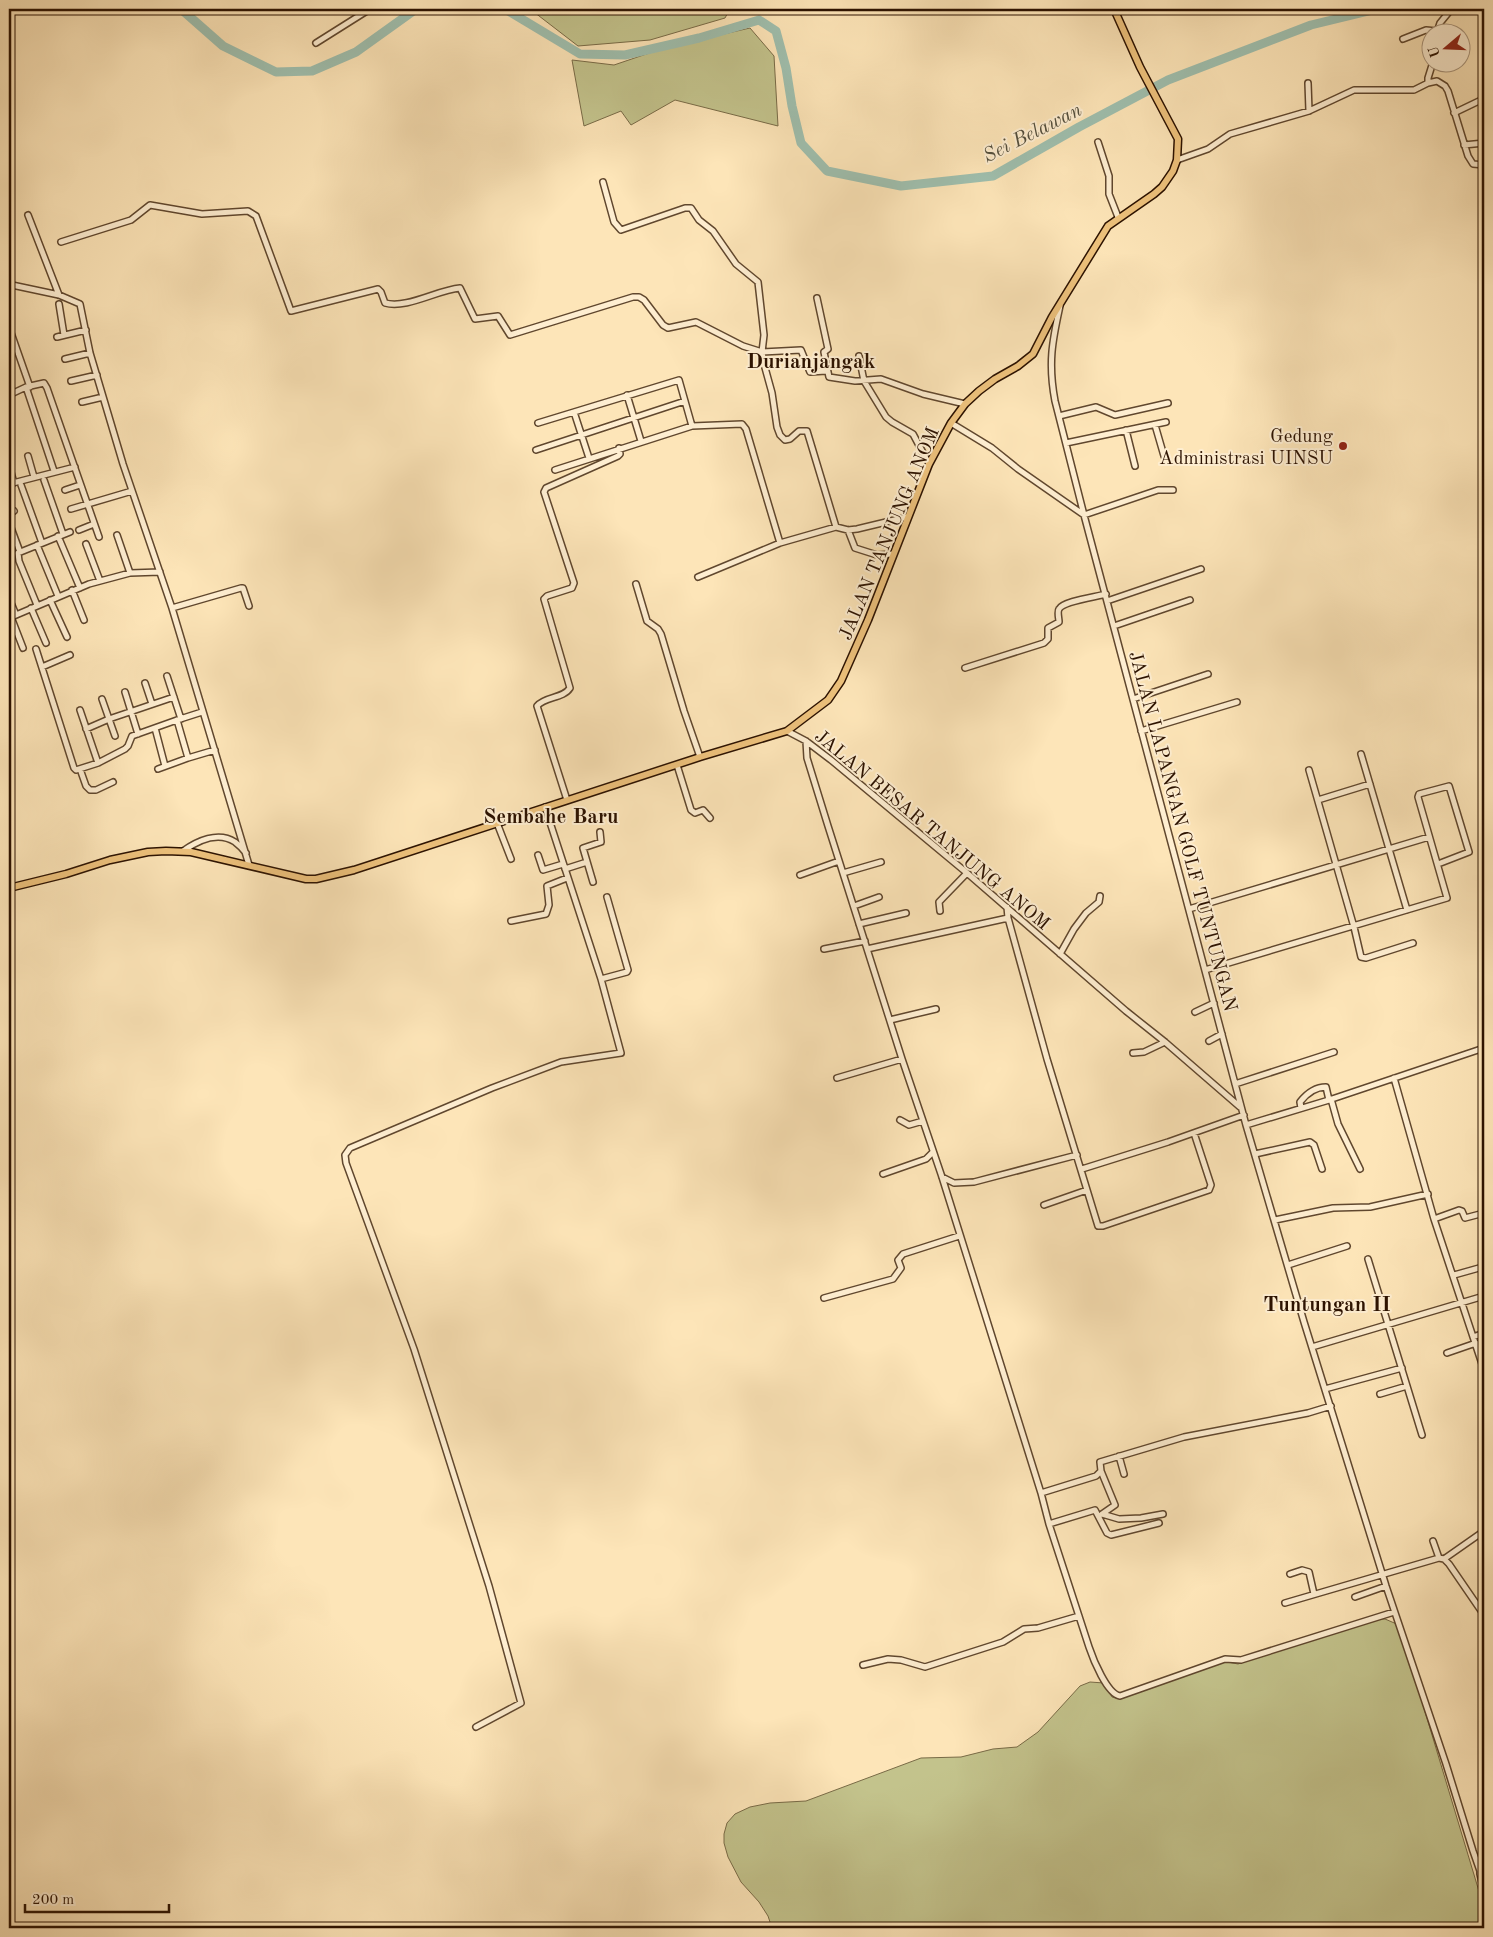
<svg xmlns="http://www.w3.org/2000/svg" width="1493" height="1937" viewBox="0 0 1493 1937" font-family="'Old Standard TT',serif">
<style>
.green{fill:#c3c38c;stroke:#786a46}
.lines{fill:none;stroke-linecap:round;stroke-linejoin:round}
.river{stroke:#9fbfae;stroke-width:9}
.minor-casing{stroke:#60472e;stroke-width:8}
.major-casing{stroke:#2c1200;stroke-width:9}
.minor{stroke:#feeed1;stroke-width:5}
.major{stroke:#eec27c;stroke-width:6}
.poi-dot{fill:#8f2418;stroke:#feeed1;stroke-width:2}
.labels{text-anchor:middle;stroke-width:4;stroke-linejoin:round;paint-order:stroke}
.poi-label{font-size:19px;fill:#2c1200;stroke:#feeed1;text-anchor:end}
.street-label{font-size:19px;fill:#2c1200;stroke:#feeed1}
.water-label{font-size:20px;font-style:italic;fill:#544f3d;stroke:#feeed1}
.quarter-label{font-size:21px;font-weight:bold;fill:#2c1200;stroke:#feeed1}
</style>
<rect width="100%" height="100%" fill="#fde5b8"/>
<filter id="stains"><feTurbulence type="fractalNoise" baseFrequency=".004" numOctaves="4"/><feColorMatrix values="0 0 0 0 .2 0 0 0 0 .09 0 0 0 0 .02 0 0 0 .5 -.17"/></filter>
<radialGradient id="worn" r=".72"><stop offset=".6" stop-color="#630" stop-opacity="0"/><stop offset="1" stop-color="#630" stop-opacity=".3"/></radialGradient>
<path class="green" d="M530,9H730L725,18L650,40L578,46Z
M750,28L774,56L778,126L675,100L631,125L621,111L584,126L572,60L614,65L667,47Z
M1375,1619H1385L1399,1625L1484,1908V1928H772L768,1916L759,1902L741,1882L728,1857L724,1843V1834L727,1823L735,1814L750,1807L770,1803L806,1801L921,1758L961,1757L993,1749L1017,1747L1038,1732L1080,1686L1090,1682L1104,1683L1112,1697L1120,1699L1223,1661L1238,1664Z"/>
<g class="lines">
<path class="river" d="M181,9L223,46L276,72L312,71L356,52L416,9
M505,9L580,54L625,55L699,38L759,20L776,31L786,68L792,106L801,143L827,171L901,186L993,176L1079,127L1168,80L1311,25L1377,9"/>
<defs>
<path id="minor" d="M1437,32L1440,23L1449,12
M1403,39L1426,30L1437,31
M316,43L370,9
M1308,83L1309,111
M1428,83V78L1433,62
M1454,113L1479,101
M1098,142L1109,176V194L1118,217
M1464,145L1484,143
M1177,160L1208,149L1230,134L1309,111L1354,90H1414L1428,83L1437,81L1445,86L1448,91L1468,156L1473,164L1484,165
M603,182L614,222L621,230L685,208H691L699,220L713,231L736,264L758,282L764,335L762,352L764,364L772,393L777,427L780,435L785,440L790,439L799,431H807L836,527
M28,215L59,295
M61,242L131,220L150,205L202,214L248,211L256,216L291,311L378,289L381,292L385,303C407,309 437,290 460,288L475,319L498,316L510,335L633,297H639L644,300L663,325L668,328L696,322L743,346L762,352L801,350L810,372L826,371
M12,285L59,295L80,304L90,353L123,464L172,608L249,865
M817,298L828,349L824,352L829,377L855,381L881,379L923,394L965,404
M59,304L64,335
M1060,306C1052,342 1048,364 1055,401L1084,515L1246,1125L1304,1322L1386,1586L1446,1764L1473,1851L1480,1871
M9,327L30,387
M57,337L86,330
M859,356L864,381L886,417L892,422L913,434L929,464
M65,359L90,353
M71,381L97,375
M26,387L54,471
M9,395L26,387L44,383L47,388L99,537
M627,395L641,441
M82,402L103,397
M574,412L589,458
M1059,416L1096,407L1115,415L1168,403
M538,423L679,380L692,426
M951,423L992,448L1018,469L1084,515L1158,490H1173
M1155,425L1164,456
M1126,430L1135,466
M1066,443L1166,422
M536,450L685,401
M28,456L34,477
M9,465L14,483
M555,470L692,426L742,424L746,429L780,543
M44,480L63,534
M9,484L75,467
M21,485L42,543
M65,490L80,485
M71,509L132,491
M9,514L14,511
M10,525L20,552
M79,530L94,524
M848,530L855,548L877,555L893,554
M117,535L130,573
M58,536L80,588
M86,544L100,581
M37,545L58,596
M698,577L780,543L836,527L848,530L857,529L907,517
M636,584L647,621L658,629L661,634L684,711L700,757
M72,590L84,620
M9,598L16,615
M50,600L67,637
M1107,601L1201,569
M37,605L19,561L18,553L70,532
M31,608L46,643
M172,608L241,588H243L249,606
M11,617L23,648
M9,618L89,584L130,573L160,572
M1114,626L1190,600
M36,649L74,768L76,770L98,763L125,749L128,746L132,736L177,720
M42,667L70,655
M965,668L1044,643L1048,639V628L1059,622C1059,618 1057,612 1059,609C1063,601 1096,597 1106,594
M167,676L181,719
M145,683L152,704
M125,692L138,734
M102,699L115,736
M1133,699L1208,674
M80,710L98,763
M202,712L177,720L188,758L215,750
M155,728L165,766
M86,729L109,719L174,697
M787,731L806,741L831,760L967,873L1126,1011L1165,1042L1240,1107
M1141,731L1237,702
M806,741L807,758L828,826L902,1059L942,1177L1041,1493L1049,1524L1089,1647C1093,1659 1107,1694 1120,1696L1225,1659L1241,1660L1394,1612
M1361,754L1407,910
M677,765L691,810L695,813L703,810L710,818
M80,769L86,786L90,790H96L113,782
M158,769L188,758
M1309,770L1354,927L1361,957L1366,958L1413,943
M567,800L537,706C545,696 563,699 570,688L544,599L547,596L572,588L574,583L544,492L546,488L618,456L620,454L619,448
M1318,800L1370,784
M497,823L511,859
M183,851C197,841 218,831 235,842C239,845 243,849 246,853
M538,855L543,870L563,864
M565,869L587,862
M843,873L881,862
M800,875L839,861
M593,882L583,848L601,842L600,832
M854,906L879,897
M1007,907L1008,918L1047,1059L1098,1226H1103L1209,1190L1211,1185L1194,1133
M1189,909L1429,837
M940,911L939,902L967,873
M511,921L546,914L549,905L547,886L567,878
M859,924L906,913
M824,949L865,941
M867,949L1008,918
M1060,954L1074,929L1086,913L1099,902L1100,896
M1205,970L1447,898L1418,797L1419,794L1449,786L1469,852L1438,864
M601,979L627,972L628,970L607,897
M1195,1012L1214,1003
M890,1020L936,1009
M1209,1041L1222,1034
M1133,1053L1144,1052L1165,1042
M837,1078L902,1059
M1394,1078L1434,1219L1484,1370
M1235,1084L1334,1052
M1331,1099L1338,1124L1360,1169
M1301,1108L1300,1102C1307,1093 1315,1087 1326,1087L1329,1100
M900,1120L909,1125L923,1121
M1246,1125L1329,1100L1484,1048
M1255,1154L1310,1142L1314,1145L1322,1169
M1082,1169L1168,1142L1244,1115
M883,1174L926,1159L933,1152
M942,1177L954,1183L974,1182L1077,1155
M1044,1205L1087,1190
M1434,1219L1459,1210L1462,1211L1465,1218L1484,1213
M1275,1220L1333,1208L1370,1207L1428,1194
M1368,1259L1422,1435
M1288,1265L1347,1246
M1454,1275L1479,1268
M824,1298L893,1279L901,1268L898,1260L903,1254L959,1236
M1473,1337L1484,1333
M1312,1347L1484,1296
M1447,1353L1476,1343
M1325,1389L1402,1368
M1380,1394L1407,1386
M1119,1456L1124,1474
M9,1459L10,1462
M1041,1493L1096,1476L1101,1471
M1102,1514L1115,1505L1101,1471L1100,1462L1184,1437L1308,1413L1331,1406
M1102,1514L1119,1519L1141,1518L1163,1514
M1049,1524L1095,1510L1107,1533L1111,1535L1159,1523
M1433,1541L1439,1558
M1444,1559L1484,1531
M1290,1574L1302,1570L1309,1572L1314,1594
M1355,1597L1386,1586
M1285,1603L1439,1558L1444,1559L1449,1564L1484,1615
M863,1665L888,1659L901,1660L925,1667L1003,1642L1024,1629L1038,1628L1079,1616
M476,1727L521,1703L489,1586L414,1349L346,1163L345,1155L350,1148L492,1088L561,1062L621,1053L601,979L545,807
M1484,1869L1480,1871V1874L1484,1892"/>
<path id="major" d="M9,888L66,874L110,860L148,852L166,851L191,852L306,879H316L354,870L700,757L787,731L828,700L841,681L868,620L929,464L951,423L965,404L979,391L995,379L1018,366L1033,354L1052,317L1108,226L1154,194L1162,187L1173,171L1177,160L1178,139L1140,67L1114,9"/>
</defs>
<use href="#minor" class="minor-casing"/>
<use href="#major" class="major-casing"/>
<use href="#minor" class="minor"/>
<use href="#major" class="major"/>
</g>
<circle class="poi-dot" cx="1343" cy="446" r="5"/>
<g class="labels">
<g class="poi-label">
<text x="1333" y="442">Gedung<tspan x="1333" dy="22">Administrasi UINSU</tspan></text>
</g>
<g class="street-label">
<text transform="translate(888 533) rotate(-67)" y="7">JALAN TANJUNG ANOM</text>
<text transform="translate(933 829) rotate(40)" y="7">JALAN BESAR TANJUNG ANOM</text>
<text transform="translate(1184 831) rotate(75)" y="7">JALAN LAPANGAN GOLF TUNTUNGAN</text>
</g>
<g class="water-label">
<text transform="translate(1032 132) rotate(-27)" y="7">Sei Belawan</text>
</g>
<g class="quarter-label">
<text x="811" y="368">Durianjangak</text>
<text x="551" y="823">Sembahe Baru</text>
<text x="1327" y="1311">Tuntungan II</text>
</g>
</g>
<rect width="1493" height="1937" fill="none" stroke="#fde5b8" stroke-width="30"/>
<rect x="10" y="10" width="1473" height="1917" fill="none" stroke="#2c1200" stroke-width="2.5"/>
<rect x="15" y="15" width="1463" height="1907" fill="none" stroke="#2c1200"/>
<g transform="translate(1446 48) rotate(251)"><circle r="24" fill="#feeed1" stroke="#aa967d"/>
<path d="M0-4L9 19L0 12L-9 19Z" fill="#8f2418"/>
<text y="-8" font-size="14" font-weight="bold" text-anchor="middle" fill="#2c1200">U</text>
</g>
<path d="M25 1904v8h144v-8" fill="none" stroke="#2c1200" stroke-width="2.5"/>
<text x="32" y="1904" font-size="15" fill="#2c1200" stroke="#feeed1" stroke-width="4" paint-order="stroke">200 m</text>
<rect width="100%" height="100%" filter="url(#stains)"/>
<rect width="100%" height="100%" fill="url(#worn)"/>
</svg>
